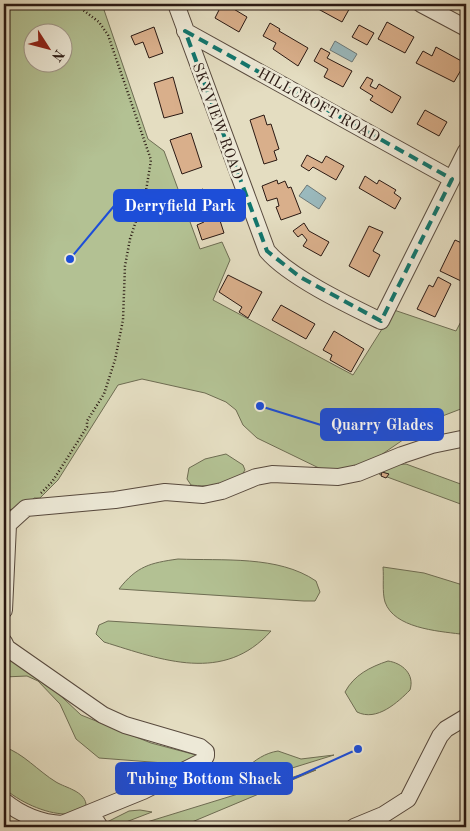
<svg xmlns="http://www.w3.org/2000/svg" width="470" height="831" viewBox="0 0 470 831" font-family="'Old Standard TT',serif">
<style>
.green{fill:#b3c193;stroke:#6e6d53;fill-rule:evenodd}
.water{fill:#9ab9bd;stroke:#6d7979}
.building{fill:#d9af8b;stroke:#2a1913}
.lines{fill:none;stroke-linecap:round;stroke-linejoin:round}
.minor-casing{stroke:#584a3e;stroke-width:18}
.path{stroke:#2a1913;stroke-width:2.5;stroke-dasharray:1 2.5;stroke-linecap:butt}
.minor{stroke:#ede9d7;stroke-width:16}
.marked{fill:none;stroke:#0f766e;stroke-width:4;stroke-dasharray:10 6;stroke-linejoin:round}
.labels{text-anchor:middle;stroke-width:5;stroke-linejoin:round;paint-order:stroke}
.street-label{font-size:15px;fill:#2a1913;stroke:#ede9d7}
.leader{fill:none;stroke:#1d4ed8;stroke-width:2}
.callout-dot{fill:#1d4ed8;stroke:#ede9d7;stroke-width:2}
.callout{fill:#1d4ed8;stroke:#1d4ed8;stroke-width:2}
.callout-label{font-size:16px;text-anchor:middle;font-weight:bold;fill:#fff}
</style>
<rect width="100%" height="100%" fill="#e4ddc1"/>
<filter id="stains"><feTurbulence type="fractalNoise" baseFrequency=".004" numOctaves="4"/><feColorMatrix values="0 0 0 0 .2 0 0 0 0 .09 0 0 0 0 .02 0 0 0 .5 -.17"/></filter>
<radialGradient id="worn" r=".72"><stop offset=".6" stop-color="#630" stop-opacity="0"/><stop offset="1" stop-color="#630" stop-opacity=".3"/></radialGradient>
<path class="green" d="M4,4H102L148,139L164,151L200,249L222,242L230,260L213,300L353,375L394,310L456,331L466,312V407L432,420L359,470L321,469L257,438L243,425L236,410L226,402L205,393L142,379L118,385L58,480L40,498H34L26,506L4,511ZM32,32H62V62H32Z
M226,454L243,465L245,470C236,487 207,487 191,485L187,479L189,468L205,459Z
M406,464L466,486V506L379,474L394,465Z
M178,559C222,561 278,555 316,581L320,592L315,601H304L119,589C137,566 150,563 178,559Z
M383,567L424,573L466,586V602L460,634C437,631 394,628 385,602C382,592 384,578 383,567Z
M108,621L271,631C224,684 162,660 104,642L96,634L99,625Z
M4,656L13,659L46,682L81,715L151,743L200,756L177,764L99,758L76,739L60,704L38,681L27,676L4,677Z
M388,661C402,663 415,674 410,690C398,702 377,722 357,712L345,692C354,675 370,667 388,661Z
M4,747C23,753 38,771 56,782C66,788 84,791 86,804L85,808C79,810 72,814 66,814C45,814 18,801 4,788Z
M278,751L301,759L334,755L218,791C239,779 252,755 278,751Z
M316,770L180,827L134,826Z
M140,810L152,812L113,827H97L129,811Z"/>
<path class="water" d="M335,41L357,54L352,62L330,50Z
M307,185L326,198L319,209L299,196Z"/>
<path class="building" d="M222,4H233L232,8L247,17L239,32L215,18Z
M309,4H352L342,22Z
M387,22L414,37L405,53L378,39Z
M270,23L280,29L279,31L308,48L298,66L273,49L276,43L263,36Z
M359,25L374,33L367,45L352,37Z
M154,27L163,53L149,58L143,42L135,45L131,36Z
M436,47L465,63L454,82L416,63L423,51L432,56Z
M321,48L330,53L327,58L352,71L343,87L324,77L328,69L314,61Z
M173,77L183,113L164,118L154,83Z
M367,77L373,80L370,86L376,89L379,84L401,97L392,113L370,100L373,96L360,88Z
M425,110L447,122L439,136L417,124Z
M264,115L267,125L271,124L279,149L274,151L277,160L264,164L250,120Z
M191,133L202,167L182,174L170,140Z
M307,155L322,163L326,156L344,166L336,180L313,167L309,171L301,166Z
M365,176L377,184L379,180L396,190L394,193L401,198L395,209L359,188Z
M277,180L278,184L285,181L288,188L291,187L301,213L281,220L276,207L279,206L277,198L267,201L262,186Z
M203,189L209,207L215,205L224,233L202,240L197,225L204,222L198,205L194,206L189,194Z
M304,223L309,231L329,242L321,256L303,246L307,240L302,234L298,237L293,231Z
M369,226L383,232L373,251L380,255L369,277L349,266Z
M455,240L466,245V270L461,281L440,271Z
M228,275L262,292L248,318L239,312L242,307L219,292Z
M438,277L451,284L435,317L417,309L429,285L433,287Z
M281,305L315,324L306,339L272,320Z
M334,331L364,349L351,372L330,360L332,355L323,350Z
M382,472L389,474L386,478L381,476Z
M360,745L361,750L355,753L354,747Z
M114,823L116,827H110L109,824Z"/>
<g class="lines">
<defs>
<path id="minor" d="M176,4L267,251C289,277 350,306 381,321L466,151
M421,4L466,28
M185,31L452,179
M4,528L26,508L115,500L165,492L203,495L222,491L256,477L272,474L338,477L358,473L402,455L432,445L466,438
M4,610L8,525
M4,642L7,648L103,715L125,725L200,747L206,752V756L203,761L143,791L62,824C41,823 20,814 4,801
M91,813L100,827
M354,827L383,815L408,799L440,736L446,729L466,717"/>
</defs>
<use href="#minor" class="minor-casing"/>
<path class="path" d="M41,493L52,482L87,427V421L104,394L115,360L123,320L125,266L130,239L146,191L151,160L108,35L99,22L75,4"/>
<use href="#minor" class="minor"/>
</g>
<path class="marked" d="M185,31L452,179L381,321L300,277L267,251Z"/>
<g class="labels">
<g class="street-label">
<text transform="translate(319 105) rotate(29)" y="5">HILLCROFT ROAD</text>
<text transform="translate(218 121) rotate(70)" y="5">SKYVIEW ROAD</text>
</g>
</g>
<path class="leader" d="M70 259L114 206M260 406L321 425M358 749L292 779"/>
<g class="callout-dot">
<circle cx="70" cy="259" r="5"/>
<circle cx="260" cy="406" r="5"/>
<circle cx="358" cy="749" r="5"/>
</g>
<g class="callout">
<rect x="114" y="190" width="131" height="31" rx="5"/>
<rect x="321" y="409" width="122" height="31" rx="5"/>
<rect x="116" y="763" width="176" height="31" rx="5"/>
</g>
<g class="callout-label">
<text x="180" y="211">Derryfield Park</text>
<text x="382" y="430">Quarry Glades</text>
<text x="204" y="784">Tubing Bottom Shack</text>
</g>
<rect width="470" height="831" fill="none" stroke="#e4ddc1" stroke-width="20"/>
<rect x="5" y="5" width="460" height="821" fill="none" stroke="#2a1913" stroke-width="2.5"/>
<rect x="10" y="10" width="450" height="811" fill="none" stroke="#2a1913"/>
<g transform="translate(48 48) rotate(126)"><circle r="24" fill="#ede9d7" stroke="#9f9689"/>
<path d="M0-4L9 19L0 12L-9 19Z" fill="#8f2418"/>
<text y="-8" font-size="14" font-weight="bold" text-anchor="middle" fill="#2a1913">N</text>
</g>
<rect width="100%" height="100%" filter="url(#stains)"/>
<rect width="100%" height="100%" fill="url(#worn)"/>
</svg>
